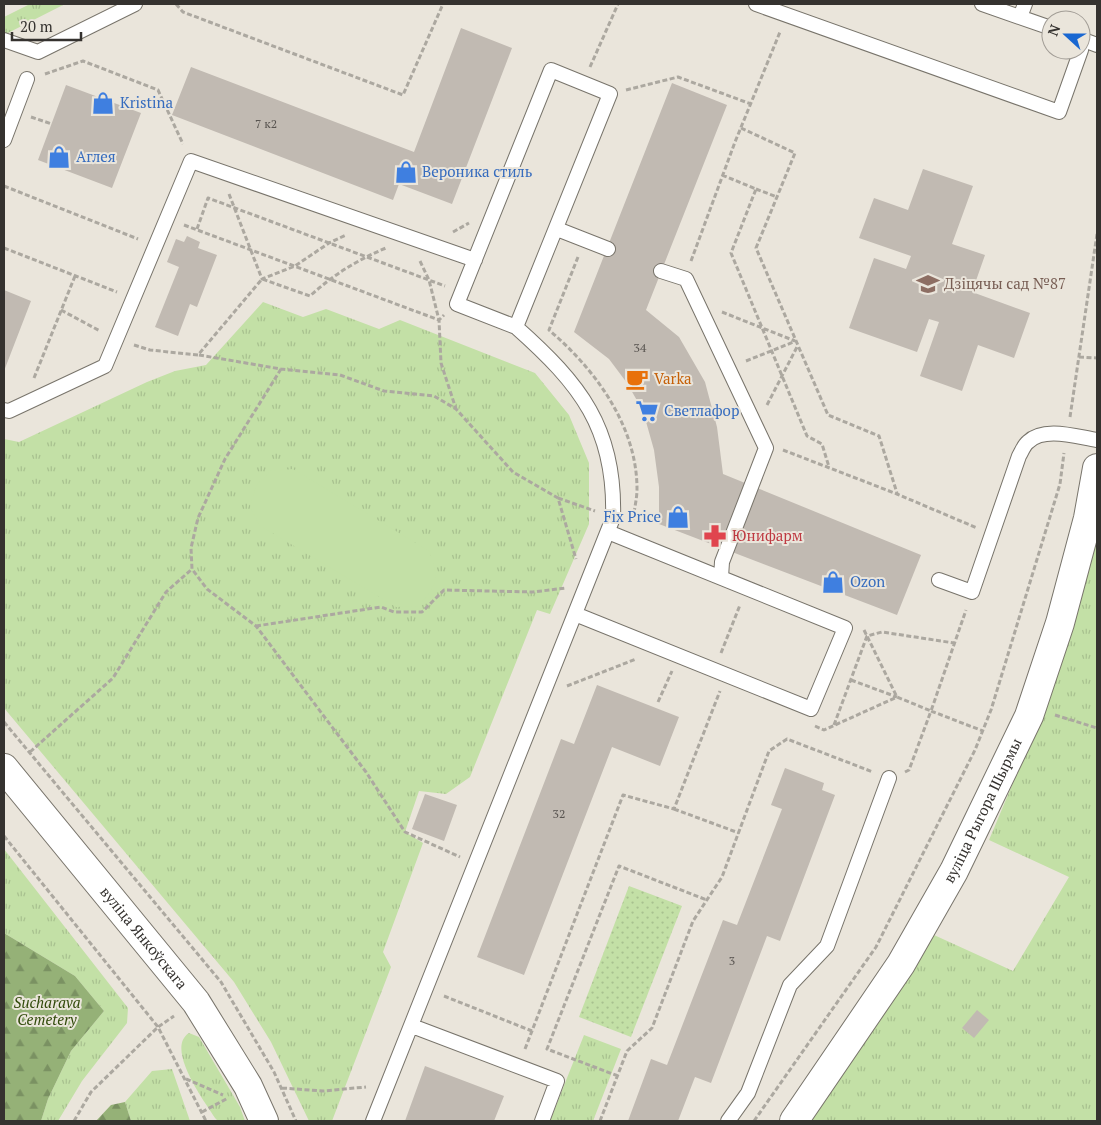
<svg xmlns="http://www.w3.org/2000/svg" width="1101" height="1125" viewBox="0 0 1101 1125" font-family="'PT Serif',serif">
<style>
.grass{fill:url(#grass-tufts)}
.forest{fill:url(#forest-firs)}
.park{fill:url(#park-dots)}
.pitch{fill:#c3e0a6}
.building{fill:#c1bab2}
.lines{fill:none;stroke-linecap:round;stroke-linejoin:round}
.lane-casing{stroke:#78746b;stroke-width:16}
.secondary-casing{stroke:#78746b;stroke-width:30}
.path{stroke:#aca8a0;stroke-width:3;stroke-dasharray:5 2.5;stroke-linecap:butt}
.lane{stroke:#fff;stroke-width:14}
.secondary{stroke:#fff;stroke-width:28}
.labels{text-anchor:middle;stroke-width:4;stroke-linejoin:round;paint-order:stroke}
.number-label{font-size:12px;fill:#585450}
.shop-label{font-size:15px;fill:#366cbe;stroke:#eae5db;text-anchor:start}
.education-label{font-size:15px;fill:#785e54;stroke:#eae5db;text-anchor:start}
.food-label{font-size:15px;fill:#c56008;stroke:#eae5db;text-anchor:start}
.health-label{font-size:15px;fill:#be3a42;stroke:#eae5db;text-anchor:start}
.street-label{font-size:15px;fill:#35322f;stroke:#eae5db}
.park-label{font-size:15px;font-style:italic;fill:#314a0a;stroke:#eae5db}
</style>
<defs>
<pattern id="grass-tufts" width="24" height="20" patternUnits="userSpaceOnUse" patternTransform="scale(1.25)"><rect width="24" height="20" fill="#c3e0a6"/><path d="M3 7l-1-3M5 7V3M7 7l1-3M15 17l-1-3M17 17v-4M19 17l1-3" fill="none" stroke="#a8c18f"/></pattern>
<pattern id="forest-firs" width="22" height="20" patternUnits="userSpaceOnUse" patternTransform="scale(1.25)"><rect width="22" height="20" fill="#95b177"/><path d="M5 1l3.5 6h-7zM16 11l3.5 6h-7z" fill="#7a9162"/></pattern>
<pattern id="park-dots" width="8" height="8" patternUnits="userSpaceOnUse" patternTransform="scale(1.25)"><rect width="8" height="8" fill="#c3e0a6"/><path d="M2 2h.1M6 6h.1" fill="none" stroke="#a8c18f" stroke-width="1.8" stroke-linecap="round"/></pattern>
</defs>
<rect width="100%" height="100%" fill="#eae5db"/>
<path class="grass" d="M30,4H65L4,35V17Z
M263,302L303,317L326,309L379,329L400,320L535,373L569,415L589,463V524L550,614L537,610L470,777L446,794L419,791L405,832L423,843L383,952L391,967L332,1121H309L271,1042L234,982L4,708V439L19,442L147,382L175,371L206,365Z
M1097,524V1121H808L934,935L1013,971L1069,877L989,840L1029,745Z
M4,849L128,1008L127,1023L82,1081L58,1121H41L48,1099L71,1051L104,1011L75,976L4,933Z
M189,1033L199,1037L240,1107L245,1121H218L215,1118C204,1101 165,1048 189,1033Z
M584,1035L621,1049L593,1121H550Z
M172,1069L190,1121H131L125,1102L152,1071Z"/>
<path class="forest" d="M4,933L75,976L104,1011L71,1051L48,1099L41,1121H4Z
M125,1102L131,1121H96L111,1105Z"/>
<path class="park" d="M629,886L682,906L631,1037L579,1017Z"/>
<path class="pitch" d="M293,469L429,551C439,576 438,586 418,606L396,607L259,525L250,506L256,486L270,471Z"/>
<path class="building" d="M461,28L512,48L452,204L399,184L393,200L172,115L191,67L414,152Z
M672,83L727,105L646,310L679,337L705,382L717,427L723,474L921,555L897,615L659,524V487L654,450L643,411L627,383L609,359L574,332Z
M66,85L141,113L112,188L38,160Z
M923,169L973,186L952,244L985,255L972,292L1030,313L1014,358L978,345L962,391L920,376L939,322L929,319L917,352L849,328L874,258L906,269L911,256L859,238L874,198L908,210Z
M187,236L200,242L198,248L217,255L197,307L190,304L178,336L155,327L179,267L167,262L176,239L184,242Z
M4,290L31,301L4,371Z
M597,685L679,717L660,766L612,747L524,975L477,957L561,739L574,744Z
M785,768L824,783L822,790L835,795L780,941L767,936L711,1083L695,1077L678,1121H628L651,1059L667,1065L723,920L737,925L782,809L771,805Z
M425,794L457,805L444,841L412,829Z
M977,1010L989,1020L974,1038L962,1028Z
M425,1066L504,1096L494,1121H405Z"/>
<g class="lines">
<defs>
<path id="lane" d="M756,4L1059,112L1081,50
M982,4L1051,28
M1020,17L1025,4
M1081,39L1097,45
M4,40L38,52L135,4
M551,70L610,94L516,327L457,304Z
M4,140L27,79
M557,229L608,249
M661,271L686,279L766,448L722,562L721,577
M4,410L9,411L105,366L191,161L475,260
M939,580L972,592L1019,456C1022,451 1024,445 1028,442C1044,426 1077,437 1097,440
M575,614L811,709L845,628L608,532
M412,1026L557,1081L542,1121
M373,1121L613,518C616,428 580,384 516,327
M728,1121L748,1093L790,985L827,946L889,778"/>
<g id="secondary">
<path id="s1" d="M4,768L196,1002L248,1086L264,1121"/>
<path id="s2" d="M794,1121L901,964L954,871L1029,716L1060,623L1088,518L1097,468"/>
</g>
</defs>
<use href="#lane" class="lane-casing"/>
<use href="#secondary" class="secondary-casing"/>
<path class="path" d="M4,4H5
M176,4L183,12L403,95L443,4
M590,67L618,4
M45,74L83,61L158,90L183,144
M626,90L678,77L751,104
M31,117L52,124
M741,128L795,153L756,248L828,415L879,436L897,493
M722,175L756,189L731,253L807,436L822,444L829,467
M4,186L138,239
M756,189L777,197
M229,194L262,279L295,266L329,243L346,235
M184,225L439,320L444,315
M197,229L208,198L445,286
M453,232L469,223
M4,248L117,292
M578,257L549,330C595,369 637,426 637,489C637,499 634,510 633,520
M420,261L429,280L439,320L441,363L456,409
M691,261L735,142L780,32
M61,310L100,331
M722,312L795,341
M134,345L150,350L198,355L262,279L310,296C333,275 357,260 386,248
M199,355L281,369L340,375L384,391L434,396L456,409L513,472L558,498L576,559
M1079,357L1097,358
M746,361L796,341
M281,369L225,459L198,518L191,548L192,569L207,589L256,626L366,772L405,832L460,857
M34,378L75,276
M767,405L798,345
M1070,417L1097,234
M783,450L897,494L977,528
M558,498L595,511
M256,626L381,607L394,612H422L444,590L533,592L566,588
M864,630L897,697L931,711L966,610
M721,653L740,605
M851,680L897,697
M567,686L636,659
M658,702L672,671
M1055,715L1097,728
M4,722L221,982L274,1072L296,1121
M834,725L867,636L882,632L954,643
M815,726L824,730L897,697
M30,752L113,678L166,592L192,569
M905,772L909,770L931,711L983,731
M674,809L739,833
M4,836L158,1027L206,1121
M444,996L532,1031
M525,1049L623,795L674,809L720,691
M618,1076L547,1049L619,866L707,900
M186,1079L223,1095
M282,1088L323,1091L366,1087
M202,1112L228,1098
M74,1121L91,1092L158,1027L174,1016
M600,1121L627,1051L652,1028L693,921L722,877L769,751L787,739L873,772
M754,1121L876,947L975,750L991,710L1060,484L1064,453"/>
<use href="#lane" class="lane"/>
<use href="#secondary" class="secondary"/>
</g>
<defs>
<symbol id="shop-bare" viewBox="-9 -9 18 18"><path d="M-5-2.5h2.3a2.7 3.5 0 0 1 5.4 0H5L5.5 6h-11ZM-1.5-2.5h3a1.5 2.3 0 0 0-3 0Z" fill="#3f7fe0" stroke="#eae5db" stroke-width="2.5" paint-order="stroke"/></symbol>
<symbol id="school-bare" viewBox="-9 -9 18 18"><path d="M0-5L7-2L0 1L-7-2ZM-4 1L0 2.5L4 1V4Q0 6-4 4Z" fill="#8d6e63" stroke="#eae5db" stroke-width="2.5" paint-order="stroke"/></symbol>
<symbol id="cafe-bare" viewBox="-9 -9 18 18"><path d="M-5.5-4.5H6V0H3Q3 3.5 0 3.5H-2.5Q-5.5 3.5-5.5 0ZM3-3.2v2h1.7v-2ZM-6 4.5H4V6H-6Z" fill="#e8710a" stroke="#eae5db" stroke-width="2.5" paint-order="stroke"/></symbol>
<symbol id="supermarket-bare" viewBox="-9 -9 18 18"><path d="M-6-5.5h2.5l.6 2H6L4.5 2H-2.5L-4.4-4H-6ZM-1.5 3.2a1.3 1.3 0 1 0 .1 0ZM3 3.2a1.3 1.3 0 1 0 .1 0Z" fill="#3f7fe0" stroke="#eae5db" stroke-width="2.5" paint-order="stroke"/></symbol>
<symbol id="pharmacy-bare" viewBox="-9 -9 18 18"><path d="M-2-6h4v4h4v4h-4v4h-4v-4h-4v-4h4Z" fill="#e0444e" stroke="#eae5db" stroke-width="2.5" paint-order="stroke"/></symbol>
</defs>
<g fill-rule="evenodd">
<use href="#shop-bare" x="87" y="87" width="32" height="32"/>
<use href="#shop-bare" x="43" y="141" width="32" height="32"/>
<use href="#shop-bare" x="390" y="156" width="32" height="32"/>
<use href="#school-bare" x="912" y="268" width="32" height="32"/>
<use href="#cafe-bare" x="621" y="363" width="32" height="32"/>
<use href="#supermarket-bare" x="631" y="395" width="32" height="32"/>
<use href="#shop-bare" x="662" y="501" width="32" height="32"/>
<use href="#pharmacy-bare" x="699" y="520" width="32" height="32"/>
<use href="#shop-bare" x="817" y="566" width="32" height="32"/>
</g>
<g class="labels">
<g class="number-label">
<text x="266" y="128">7 к2</text>
<text x="640" y="352">34</text>
<text x="559" y="818">32</text>
<text x="732" y="965">3</text>
</g>
<g class="shop-label">
<text x="120" y="108">Kristina</text>
<text x="76" y="162">Аглея</text>
<text x="422" y="177">Вероника стиль</text>
<text x="664" y="416">Светлафор</text>
<text x="661" y="522" text-anchor="end">Fix Price</text>
<text x="850" y="587">Ozon</text>
</g>
<g class="education-label">
<text x="944" y="289">Дзіцячы сад №87</text>
</g>
<g class="food-label">
<text x="654" y="384">Varka</text>
</g>
<g class="health-label">
<text x="732" y="541">Юнифарм</text>
</g>
<g class="street-label">
<text dy="5" stroke="none"><textPath href="#s2" startOffset="364">вуліца Рыгора Шырмы</textPath></text>
<text dy="5" stroke="none"><textPath href="#s1" startOffset="220">вуліца Янкоўскага</textPath></text>
</g>
<g class="park-label">
<text x="47" y="1008">Sucharava<tspan x="47" dy="17">Cemetery</tspan></text>
</g>
</g>
<rect width="1101" height="1125" fill="none" stroke="#35322f" stroke-width="10"/>
<g transform="translate(1066 35) rotate(291)"><circle r="24" fill="#eae5db" stroke="#a29d96"/>
<path d="M0-4L9 19L0 12L-9 19Z" fill="#1967d1"/>
<text y="-8" font-size="14" font-weight="bold" text-anchor="middle" fill="#35322f">N</text>
</g>
<path d="M12 32v8h69v-8" fill="none" stroke="#35322f" stroke-width="2.5"/>
<text x="20" y="32" font-size="15" fill="#35322f" stroke="#eae5db" stroke-width="4" paint-order="stroke">20 m</text>
</svg>
